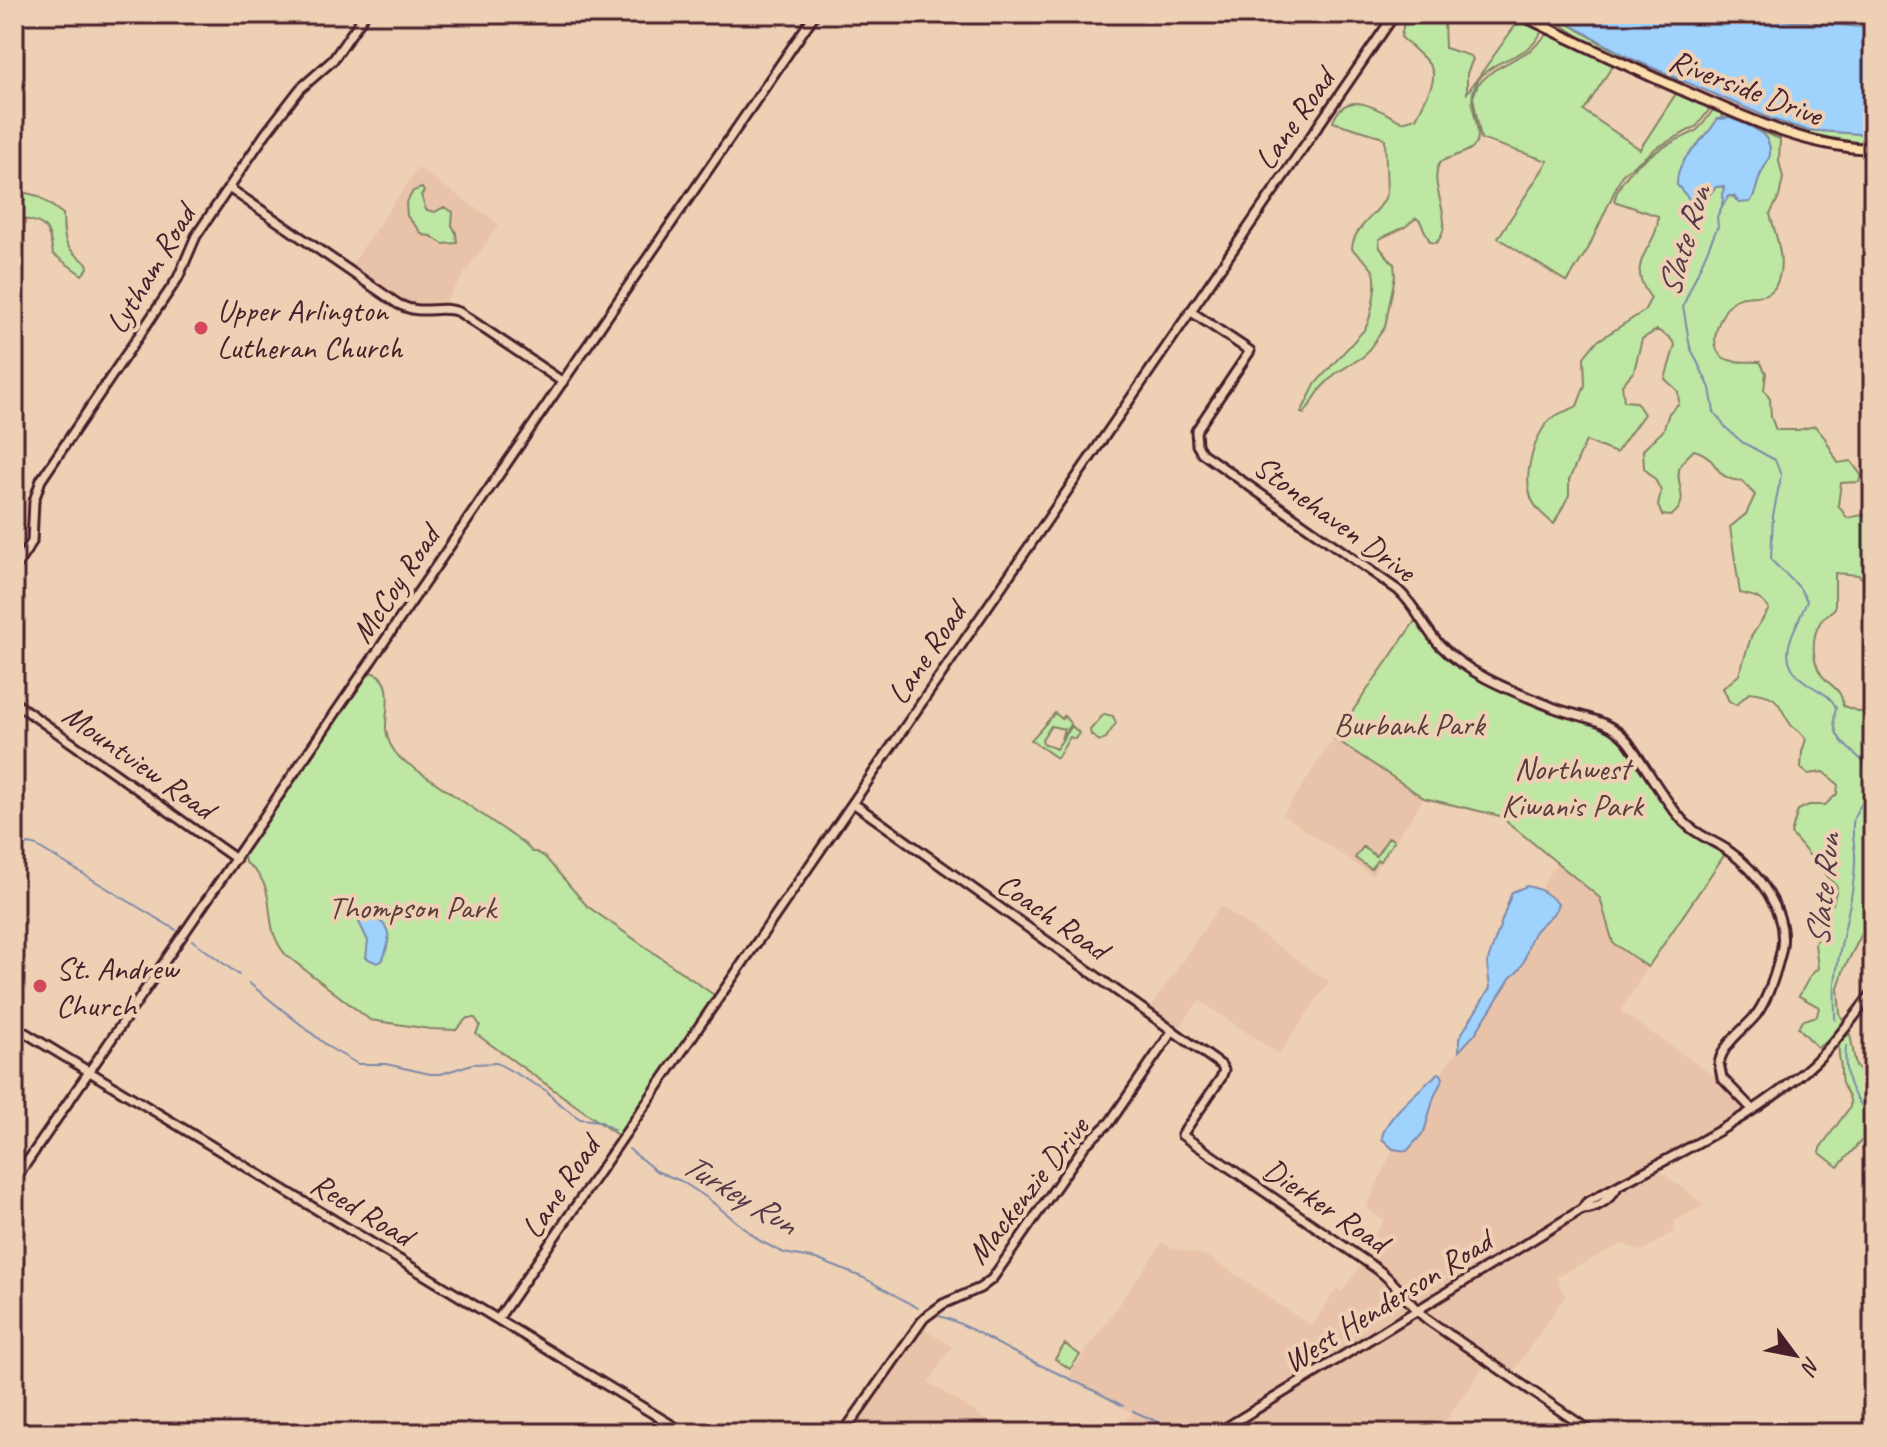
<svg xmlns="http://www.w3.org/2000/svg" width="1887" height="1447" viewBox="0 0 1887 1447" font-family="Caveat,sans-serif">
<style>
.built{fill:#e8c3a9}
.green{fill:#bee7a3;stroke:#848367;stroke-width:2}
.water{fill:#9fd2fd;stroke:#7d8aa9;stroke-width:2}
.lines{fill:none;stroke-linecap:round;stroke-linejoin:round}
.stream{stroke:#7d8aa9;stroke-width:2}
.secondary-casing{stroke:#4a1f2b;stroke-width:13}
.primary-casing{stroke:#4a1f2b;stroke-width:14}
.secondary{stroke:#eed0b4;stroke-width:7}
.primary{stroke:#fbddab;stroke-width:8}
.poi-dot{fill:#d1495b;stroke:#eed0b4;stroke-width:3}
.labels{text-anchor:middle;stroke-width:8;stroke-linejoin:round;paint-order:stroke}
.street-label{font-size:32px;fill:#4a1f2b;stroke:#eed0b4}
.poi-label{font-size:32px;fill:#4a1f2b;stroke:#eed0b4;text-anchor:start}
.park-label{font-size:32px;fill:#5b3d3d;stroke:#eed0b4}
.water-label{font-size:34px;font-style:italic;fill:#573a4a;stroke:#eed0b4}
</style>
<rect width="100%" height="100%" fill="#eed0b4"/>
<filter id="ink" filterUnits="userSpaceOnUse"><feTurbulence type="fractalNoise" baseFrequency=".0125" numOctaves="2"/><feDisplacementMap in="SourceGraphic" scale="16" xChannelSelector="R" yChannelSelector="G"/><feConvolveMatrix kernelMatrix="1 2 1 2 8 2 1 2 1" color-interpolation-filters="sRGB"/></filter>
<g filter="url(#ink)">
<path class="built" d="M418,168L499,224L442,306L409,304L350,267Z
M1334,738L1424,798L1372,875L1283,815Z
M1557,861L1600,898L1613,943L1648,967L1620,1011L1720,1080L1747,1112L1655,1167L1705,1205L1675,1221L1674,1231L1642,1251L1622,1244L1556,1277L1565,1296L1510,1376L1488,1361L1437,1433H1390L1387,1430L1385,1433H1232L1228,1426L1469,1277L1464,1274L1223,1423L1228,1433H1109L1124,1423L1132,1413L1069,1376L1162,1243L1172,1248L1208,1256L1311,1326L1337,1289L1342,1292L1364,1260L1360,1257L1384,1220L1366,1208L1393,1149L1404,1151L1424,1132L1434,1097L1443,1078L1441,1074L1511,977L1520,972L1537,930L1556,912L1550,895L1541,889Z
M1220,906L1329,982L1279,1054L1199,1000L1176,1033L1147,1013Z
M918,1325L952,1347L928,1382L1007,1433H843Z"/>
<path class="green" d="M1410,14H1429L1444,21L1445,48L1471,56L1473,59L1467,73V93L1520,19L1542,30C1531,59 1496,56 1479,79C1459,105 1493,137 1469,150C1460,155 1449,157 1440,162C1426,187 1458,222 1436,243L1430,242L1420,221L1416,218L1405,227L1379,239L1380,248L1394,264L1395,276L1385,327L1364,356L1335,374L1322,387L1304,414L1301,413L1316,383L1365,329C1371,319 1378,283 1374,273C1370,263 1359,256 1352,249C1353,225 1381,214 1387,193L1385,140L1380,136L1333,122C1346,86 1379,110 1402,122L1416,118C1441,69 1441,73 1401,37L1405,17Z
M1518,14H1552L1606,46L1682,80L1683,83L1583,39L1547,15L1539,24Z
M1549,33L1613,65L1584,111L1640,149L1677,92L1706,105L1709,110L1697,126L1656,148L1622,175L1588,249L1567,282L1498,238L1548,161L1481,139L1473,97L1478,84L1494,70L1531,50Z
M1713,110L1721,113L1724,119H1717L1714,128L1700,141L1707,197L1716,187L1725,186L1723,204L1729,196L1734,197L1739,203L1755,195L1758,180L1770,154L1762,132L1780,139L1779,161L1783,178L1779,197L1770,214C1776,237 1788,264 1775,287C1766,302 1743,291 1731,303C1718,316 1704,353 1729,360C1738,363 1750,361 1760,362L1766,373L1764,390L1770,399L1771,417L1776,430H1798L1815,426L1825,438L1838,463L1851,461L1861,475L1859,482L1841,483L1838,505L1847,518L1868,514L1873,517V586L1858,575L1835,573V608C1831,612 1825,616 1821,621C1810,638 1811,667 1827,681C1837,690 1842,692 1843,706L1873,716V912L1844,969L1838,988L1840,1014L1844,1022L1826,1043L1817,1047L1798,1027L1804,1020L1817,1016L1819,1007L1799,996L1810,976L1818,968L1815,944L1821,927L1814,916L1833,904L1837,887L1791,834L1798,810L1809,805H1825L1837,794L1838,784L1823,772L1808,774L1801,768L1802,752L1806,739C1802,732 1795,730 1791,725C1776,704 1783,696 1750,692L1736,705L1729,701L1723,688L1739,675L1751,637L1769,609C1761,597 1753,596 1740,593L1730,527L1746,514L1755,495L1743,481C1710,479 1722,458 1694,450C1689,455 1683,460 1680,466C1673,484 1693,500 1671,516L1662,515L1658,506L1661,491L1655,479L1644,468L1643,450L1663,431L1669,413L1679,403L1678,391L1665,379L1675,345L1670,338L1657,330L1642,339L1634,371L1622,385L1624,401L1636,402L1644,414L1616,453L1586,441L1569,480V495L1554,524C1544,516 1533,507 1530,494C1524,473 1535,430 1554,417C1561,412 1570,410 1577,406L1585,385L1584,357L1596,342L1644,311L1651,298C1621,260 1660,247 1658,216L1614,201C1621,172 1649,154 1675,141C1682,137 1691,135 1697,130C1704,124 1708,117 1713,110Z
M1774,120L1807,130L1873,135V145L1802,135L1773,124Z
M422,188L424,192L421,195L426,210L435,212L444,207L453,212L452,225L456,233L457,243L443,244L431,236L423,235L407,216L406,204L413,191Z
M18,191L38,196L63,214C64,241 63,248 87,263L88,268L82,275L53,254C49,231 49,223 24,219L14,224V192Z
M1417,618L1434,644L1470,673L1558,715L1601,725L1617,734L1681,824L1691,835L1725,854L1648,967L1613,943L1600,898L1500,816L1424,798L1334,738Z
M370,672C397,678 385,709 386,729C387,741 393,751 401,759L525,844L532,852H536L545,857L587,906L714,995L713,1000L620,1137L476,1034L480,1025L475,1018H467L456,1030L430,1029L370,1020L286,955C257,921 284,890 245,862L244,856Z
M1055,713L1062,719L1064,716L1071,724L1061,739L1064,729L1051,726L1042,739L1043,743L1056,749L1072,726L1079,733L1075,739L1070,737L1057,758L1031,740Z
M1104,714L1113,716L1116,723L1106,738L1100,741L1091,735L1090,730Z
M1389,837L1394,841L1380,861L1377,860L1371,869L1355,858L1363,847L1376,856Z
M1850,1034L1856,1066L1873,1086V1131L1869,1132L1838,1167L1820,1153V1148L1850,1107C1852,1097 1845,1092 1842,1083C1840,1076 1842,1069 1840,1062C1838,1049 1836,1042 1850,1034Z
M1065,1344L1080,1355L1070,1369L1055,1359Z"/>
<path class="water" d="M1552,14H1764L1781,20L1873,28V135L1807,130L1774,120L1630,58Z
M1730,118C1747,125 1772,131 1770,154C1769,162 1761,171 1759,178C1756,187 1756,195 1750,202L1739,203L1734,196H1729L1722,206L1724,186L1716,187L1699,202L1689,199L1677,185C1676,154 1706,143 1717,119Z
M1527,886C1541,889 1548,893 1558,904C1555,917 1541,922 1534,933C1524,949 1529,965 1511,977L1475,1034L1459,1051V1038L1490,988L1487,963L1512,892Z
M366,913C393,924 392,938 382,961L377,963L366,958L368,941L359,922L360,915Z
M1438,1073L1441,1074L1443,1078L1434,1097L1424,1132L1407,1151L1393,1149L1382,1139C1383,1118 1423,1088 1438,1073Z"/>
<g class="lines">
<path class="stream" d="M1722,206L1717,217L1718,226L1683,306L1690,347L1710,388L1714,412L1726,428L1742,442L1775,460L1781,475L1773,516L1771,560L1799,587L1807,601C1793,636 1770,662 1813,687C1824,694 1829,695 1836,707C1825,751 1870,751 1872,780C1873,796 1857,805 1854,818C1850,833 1856,846 1855,861C1854,902 1839,942 1835,983C1834,995 1835,1008 1835,1020
M14,850L29,844L37,846L176,930
M192,940L239,975
M249,983L330,1048L358,1064H386L430,1074H441L472,1064L497,1063L547,1091L556,1101L580,1119L600,1121L614,1130
M1846,1046C1843,1079 1851,1095 1873,1120
M629,1149L656,1171L681,1181L706,1197L760,1241L784,1253L816,1259L864,1278L918,1308
M939,1316C965,1323 987,1339 1011,1351C1049,1370 1086,1385 1123,1406
M1133,1411L1167,1426L1173,1433"/>
<defs>
<path id="secondary" d="M229,188L398,304C423,317 438,304 459,312L563,382
M1190,311L1250,351L1196,431L1197,445L1202,453L1398,590C1416,606 1423,627 1439,644C1468,675 1513,691 1552,707C1579,718 1608,717 1628,742C1647,768 1663,800 1685,823C1697,835 1712,840 1726,849C1757,870 1790,913 1781,952C1776,972 1768,999 1756,1015C1743,1031 1724,1042 1719,1063L1722,1078L1752,1109
M14,569L32,542L34,501L41,480L178,278L196,236L266,133L300,89L333,60L365,14
M14,702L236,859
M853,803L1221,1065L1224,1070L1221,1078L1182,1135L1377,1269C1398,1284 1409,1305 1428,1320L1593,1433
M14,1026L685,1433
M14,1181L815,14
M1582,1209C1596,1209 1609,1200 1616,1189
M498,1319L1395,14
M843,1433L924,1318L943,1304L980,1288L992,1279L1085,1145L1110,1122L1173,1030
M1217,1433L1571,1216L1582,1209L1586,1203C1657,1163 1743,1125 1805,1071C1832,1048 1852,1019 1873,992"/>
<path id="primary" d="M1519,14C1578,43 1638,71 1698,97C1755,122 1809,147 1873,149"/>
</defs>
<use href="#secondary" class="secondary-casing"/>
<use href="#primary" class="primary-casing"/>
<use href="#secondary" class="secondary"/>
<use href="#primary" class="primary"/>
</g>
</g>
<g class="poi-dot">
<circle cx="201" cy="328" r="8"/>
<circle cx="40" cy="986" r="8"/>
</g>
<g class="labels">
<g class="street-label">
<text transform="translate(1746 87) rotate(21)" y="11">Riverside Drive</text>
<text transform="translate(1294 119) rotate(-55)" y="11">Lane Road</text>
<text transform="translate(150 269) rotate(-59)" y="11">Lytham Road</text>
<text transform="translate(1335 518) rotate(36)" y="11">Stonehaven Drive</text>
<text transform="translate(395 584) rotate(-56)" y="11">McCoy Road</text>
<text transform="translate(926 653) rotate(-56)" y="11">Lane Road</text>
<text transform="translate(139 761) rotate(35)" y="11">Mountview Road</text>
<text transform="translate(1053 916) rotate(35)" y="11">Coach Road</text>
<text transform="translate(560 1187) rotate(-56)" y="11">Lane Road</text>
<text transform="translate(1027 1190) rotate(-52)" y="11">Mackenzie Drive</text>
<text transform="translate(1326 1205) rotate(34)" y="11">Dierker Road</text>
<text transform="translate(362 1209) rotate(31)" y="11">Reed Road</text>
<text transform="translate(1387 1301) rotate(-32)" y="11">West Henderson Road</text>
</g>
<g class="poi-label">
<text x="217" y="321">Upper Arlington<tspan x="217" dy="37">Lutheran Church</tspan></text>
<text x="56" y="979">St. Andrew<tspan x="56" dy="37">Church</tspan></text>
</g>
<g class="park-label">
<text x="1409" y="735">Burbank Park</text>
<text x="1572" y="779">Northwest<tspan x="1572" dy="37">Kiwanis Park</tspan></text>
<text x="412" y="918">Thompson Park</text>
</g>
<g class="water-label">
<text transform="translate(1683 241) rotate(-73)" y="12">Slate Run</text>
<text transform="translate(1822 890) rotate(-84)" y="12">Slate Run</text>
<text transform="translate(740 1193) rotate(31)" y="12">Turkey Run</text>
</g>
</g>
<rect width="1887" height="1447" fill="none" stroke="#eed0b4" stroke-width="48"/>
<rect x="24" y="24" width="1839" height="1399" fill="none" stroke="#4a1f2b" stroke-width="3" filter="url(#ink)"/>
<g transform="translate(1795 1355) rotate(122)" stroke="#eed0b4" stroke-width="6" paint-order="stroke">
<path d="M0-6L14 30L0 20L-14 30Z" fill="#4a1f2b"/>
<text y="-12" font-size="22" font-weight="bold" text-anchor="middle" fill="#4a1f2b">N</text>
</g>
</svg>
